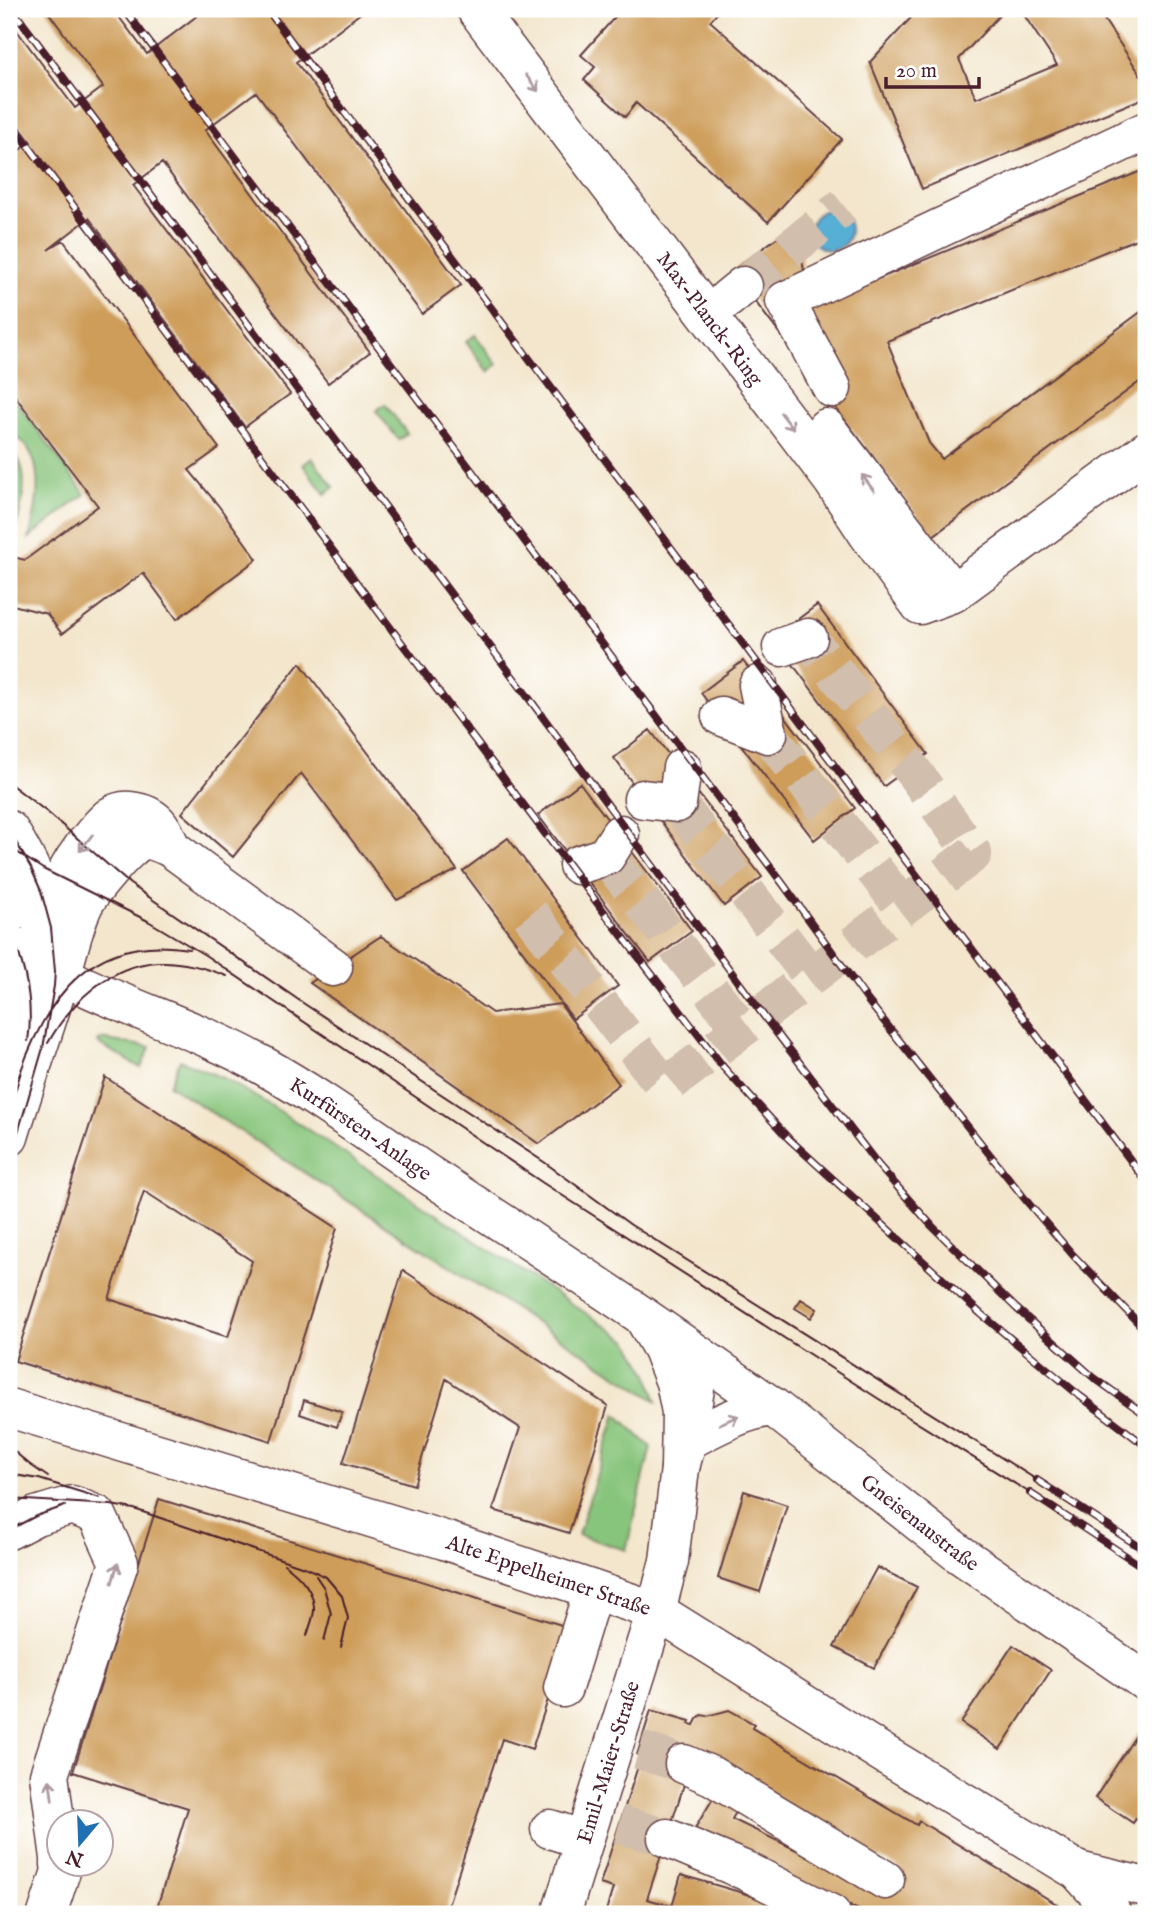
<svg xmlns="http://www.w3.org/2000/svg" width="1155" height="1923" viewBox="0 0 1155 1923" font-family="'IM FELL English',serif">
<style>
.green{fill:#88c57b;stroke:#697253;stroke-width:2}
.water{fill:#59afd6;stroke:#526780;stroke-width:2}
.building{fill:#ce9d5a;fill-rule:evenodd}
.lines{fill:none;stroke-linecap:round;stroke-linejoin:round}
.minor-tunnel{stroke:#d1beac;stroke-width:38;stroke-dasharray:38 19;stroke-linecap:butt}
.minor-casing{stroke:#633d43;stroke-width:41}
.major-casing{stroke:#633d43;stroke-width:41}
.minor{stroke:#fff;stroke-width:38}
.major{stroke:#fff;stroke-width:38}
.tram{stroke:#4a1f2b;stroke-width:2}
.rail-casing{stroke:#4a1f2b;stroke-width:8}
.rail{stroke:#fff;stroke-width:5;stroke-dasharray:16;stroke-linecap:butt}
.oneway{stroke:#ae9aa0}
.labels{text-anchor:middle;stroke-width:6;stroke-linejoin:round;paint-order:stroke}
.street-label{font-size:21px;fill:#4a1f2b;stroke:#fff}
</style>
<rect width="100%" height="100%" fill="#fff"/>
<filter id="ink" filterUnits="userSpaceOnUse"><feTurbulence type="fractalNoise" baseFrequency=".0143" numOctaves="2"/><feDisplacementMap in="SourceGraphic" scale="14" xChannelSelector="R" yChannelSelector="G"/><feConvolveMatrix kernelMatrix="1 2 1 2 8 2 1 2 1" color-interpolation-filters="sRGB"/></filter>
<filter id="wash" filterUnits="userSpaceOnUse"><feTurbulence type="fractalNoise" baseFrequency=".00686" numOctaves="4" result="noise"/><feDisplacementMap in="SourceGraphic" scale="28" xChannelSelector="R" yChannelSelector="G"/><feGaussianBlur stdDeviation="1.57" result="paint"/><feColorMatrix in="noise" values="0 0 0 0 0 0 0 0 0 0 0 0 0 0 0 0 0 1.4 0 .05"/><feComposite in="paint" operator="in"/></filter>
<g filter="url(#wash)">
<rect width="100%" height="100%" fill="#f3e6cc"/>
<path class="green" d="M475,335L497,364L488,372L466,342Z
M9,391L85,494L29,538C38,505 49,450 9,433Z
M385,404L407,433L399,440L376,411Z
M9,447C32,466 23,503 16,527L9,525Z
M312,458L334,487L325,494L303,465Z
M100,1039L150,1047L141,1068L98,1043Z
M180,1060L225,1079L275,1108L628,1341L647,1372L657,1401L169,1085Z
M616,1414L651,1447L626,1550L578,1535Z"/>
<path class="water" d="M810 230a20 20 0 1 1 40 0a20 20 0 1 1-40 0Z"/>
<g id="blocks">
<path class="building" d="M46,9H113L147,54L198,15L193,9H366L296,62L461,285L422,314L256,92L205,130L370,352L328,383L162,163L133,185L290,394L245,427L89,218L48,250L63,240L219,448L189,470L218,505L257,559L177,619L143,573L62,634L47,614L9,604V556L25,560L98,506L9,388V158L31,142L9,113V20L75,108L103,87Z
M622,9H721L710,21L842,139L768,222L636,103L625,117L584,80L595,67L581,55Z
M919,9H1005L959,59L976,98L1057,65L1020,9H1097L1146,83V97L922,189L870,62Z
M1146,169V235L887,341L929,443L942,459L1146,308V377L933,536L732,271L794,225L812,306Z
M817,605L928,754L884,786L773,638Z
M743,661L855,808L814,840L701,693Z
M300,663L457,870L397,900L301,773L233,857L182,813Z
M650,730L762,877L724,906L614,758Z
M580,783L692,931L650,962L538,815Z
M508,838L618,986L573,1019L463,871Z
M381,936L492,1013L560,1004L619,1084L539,1144L310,983Z
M105,1077L337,1228L271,1441L15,1361ZM144,1191L252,1261L228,1337L109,1299Z
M403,1270L608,1406L569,1533L493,1510L520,1428L446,1379L414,1485L343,1463Z
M801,1299L817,1309L811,1318L795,1308Z
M304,1400L342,1412L337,1427L300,1414Z
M744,1491L787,1505L760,1592L718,1578Z
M159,1499L571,1628L532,1749L502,1739L445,1914H155L188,1808L73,1772Z
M877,1567L917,1587L874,1668L834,1647Z
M1013,1645L1051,1670L1000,1749L961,1723Z
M651,1710L690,1721L689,1724L694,1725L697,1719L701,1715L707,1716L729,1710L754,1724L752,1728L917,1825L919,1821L1073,1914H986L978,1909L975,1914H868L717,1848L689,1838L717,1792L740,1805L732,1819L887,1894L901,1870L893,1864L688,1772L647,1899L672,1906L681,1875L743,1893L802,1914H605L613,1888L600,1884L641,1757L637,1755Z
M1140,1729L1146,1732V1803L1133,1823L1095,1798Z"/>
</g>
</g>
<g filter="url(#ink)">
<use href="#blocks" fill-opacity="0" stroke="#633d43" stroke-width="2"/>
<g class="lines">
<path class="minor-tunnel" d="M743,286L844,206
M768,734L903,907
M677,803L811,976
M606,856L741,1029
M530,914L665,1087L973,854L910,767L808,638
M639,1750L684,1764
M619,1824L667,1838"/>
<defs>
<g id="minor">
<path id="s1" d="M476,9L833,481L868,534L920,605L953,593L1146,451"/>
<path d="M727,299L743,286"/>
<path d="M832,388L785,301L1146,131"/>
<path d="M826,428L953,593"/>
<path d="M782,647L808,638"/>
<path d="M721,716L768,734L758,685"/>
<path d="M643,799L677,803L682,768"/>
<path d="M9,830C28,861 42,889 50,925"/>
<path d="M578,865L606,856L620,834"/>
<path d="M9,912C30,907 45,895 61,880"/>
<path d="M16,1044C23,1020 26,995 31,970C43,919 61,870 96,831C106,819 115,809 131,811C156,814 163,827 171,848"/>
<path d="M9,1137C25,1083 45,1030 61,975C69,951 73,927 84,904C91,891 128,846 141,841C151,838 162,844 171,848L333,967"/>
<path id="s2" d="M700,1356L773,1407L958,1553L1146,1682"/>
<path id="s3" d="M9,1408L444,1540L656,1611L561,1914"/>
<path d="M687,1441C715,1426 742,1411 773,1407"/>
<path d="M9,1530L36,1516L72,1505L97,1515L119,1563L49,1775L60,1858"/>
<path d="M563,1688L593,1590"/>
<path d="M684,1764L712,1776L885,1880"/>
<path d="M550,1829L584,1840"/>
<path d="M667,1838L746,1871L831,1914"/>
<path d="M47,1914L61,1871L60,1864"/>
</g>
<g id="major">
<path id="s4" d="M9,943C85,998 180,1019 262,1065C319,1097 372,1136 426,1173C518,1233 610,1292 700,1356L687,1441L680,1468"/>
<path d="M645,1320L662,1349L675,1382L681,1412L680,1468L669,1561L656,1611L884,1754L1078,1871L1105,1901L1112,1914"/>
<path d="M1078,1871L1146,1887"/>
</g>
</defs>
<use href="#minor" class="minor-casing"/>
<use href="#major" class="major-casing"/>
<use href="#minor" class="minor"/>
<use href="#major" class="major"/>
<path class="tram" d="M9,783L47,812L130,884L303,1003L544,1162L631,1225L1037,1480
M9,830L31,868L41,891L51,928L55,971L54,986L43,1048L9,1163
M9,847L43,869L148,921L205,955L543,1183L879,1399L1030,1493
M9,928C24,962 34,1003 28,1041
M48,1043C71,1002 109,965 158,962C182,961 205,968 227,976
M19,1076C48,994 93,933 189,949
M9,1112L22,1068
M9,1447L29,1464L48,1477
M9,1474L39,1479L100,1498
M9,1499L111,1505L134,1509L307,1568L326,1577L342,1596L348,1618L341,1647
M9,1530L36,1516L65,1506
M284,1564C298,1574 313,1589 314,1607C315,1616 309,1627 307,1636
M316,1576L324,1588L331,1614L324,1641"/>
<defs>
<path id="rail" d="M12,9L528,697L769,1023L879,1166L932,1226L1016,1308L1093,1377L1146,1415
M124,9L783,884L868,1001L1029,1204L1073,1255L1146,1331
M267,9L1146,1181
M9,120L604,912L724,1068L789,1139L981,1314L1080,1396L1146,1446
M1037,1480L1146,1551
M1030,1493L1146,1569"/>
</defs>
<use href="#rail" class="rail-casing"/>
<use href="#rail" class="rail"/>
</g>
<defs><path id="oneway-shaft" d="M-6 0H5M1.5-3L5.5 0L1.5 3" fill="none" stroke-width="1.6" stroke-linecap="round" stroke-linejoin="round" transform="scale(1.75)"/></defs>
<g class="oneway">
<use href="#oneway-shaft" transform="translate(532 83) rotate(53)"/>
<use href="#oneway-shaft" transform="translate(787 421) rotate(53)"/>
<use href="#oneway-shaft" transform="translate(868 483) rotate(-127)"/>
<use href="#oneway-shaft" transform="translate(86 843) rotate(128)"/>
<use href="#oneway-shaft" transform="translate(729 1420) rotate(-24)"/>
<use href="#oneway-shaft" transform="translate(115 1573) rotate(-74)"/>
<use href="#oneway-shaft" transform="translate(51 1790) rotate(-97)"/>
</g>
</g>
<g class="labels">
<g class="street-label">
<text dy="7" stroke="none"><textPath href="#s1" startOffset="388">Max-Planck-Ring</textPath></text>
<text dy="7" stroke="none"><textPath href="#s4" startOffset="399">Kurfürsten-Anlage</textPath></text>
<text dy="7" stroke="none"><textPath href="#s2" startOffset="276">Gneisenaustraße</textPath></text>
<text dy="7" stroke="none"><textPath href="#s3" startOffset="565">Alte Eppelheimer Straße</textPath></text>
<text transform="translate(608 1762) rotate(-73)" y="7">Emil-Maier-Straße</text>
</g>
</g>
<rect width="1155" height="1923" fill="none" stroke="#fff" stroke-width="35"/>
<g transform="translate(80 1843) rotate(199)"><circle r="33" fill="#ffffff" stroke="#b7a5aa" stroke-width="2"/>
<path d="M0-5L12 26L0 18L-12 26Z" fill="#1f6fb2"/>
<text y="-10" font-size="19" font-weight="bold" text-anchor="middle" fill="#4a1f2b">N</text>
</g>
<path d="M886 77v10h93v-10" fill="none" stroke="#4a1f2b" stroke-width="3.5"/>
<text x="896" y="77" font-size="21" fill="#4a1f2b" stroke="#ffffff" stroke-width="5" paint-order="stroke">20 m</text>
</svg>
